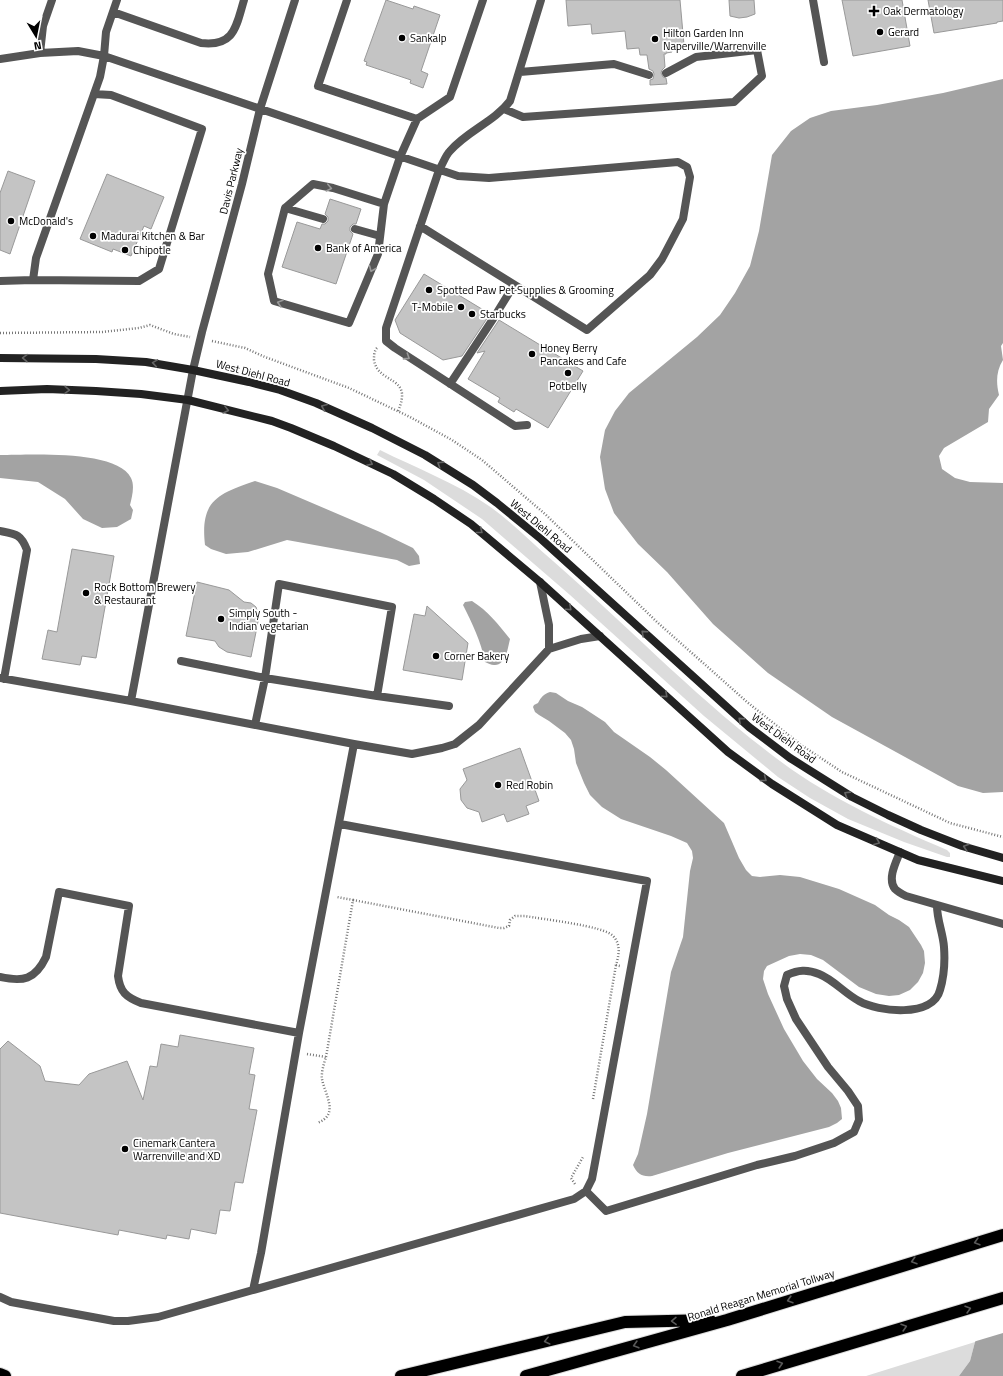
<svg xmlns="http://www.w3.org/2000/svg" width="1003" height="1376" viewBox="0 0 1003 1376" font-family="'Titillium Web',sans-serif">
<style>
.green{fill:#dcdcdc}
.water{fill:#a3a3a3}
.pier{fill:#fff}
.building{fill:#c4c4c4;stroke:#999}
.lines{fill:none;stroke-linecap:round;stroke-linejoin:round}
.highway-casing{stroke:#dbdbdb;stroke-width:14}
.path{stroke:#777;stroke-width:2.5;stroke-dasharray:1 2;stroke-linecap:butt}
.lane{stroke:#555;stroke-width:8}
.street{stroke:#555;stroke-width:8}
.secondary{stroke:#222;stroke-width:8}
.highway{stroke:#000;stroke-width:12}
.oneway{stroke:#999}
.oneway2{stroke:#646464}
.oneway3{stroke:#595959}
.poi-dot{fill:#000;stroke:#fff;stroke-width:1.5}
.labels{text-anchor:middle;stroke-width:3.5;stroke-linejoin:round;paint-order:stroke}
.poi-label{font-size:11px;fill:#000;stroke:#fff;text-anchor:start}
.street-label{font-size:11px;fill:#000;stroke:#fff}
</style>
<rect width="100%" height="100%" fill="#fff"/>
<path class="green" d="M380,450C416,468 456,483 489,506C512,522 532,543 553,561C629,627 699,701 780,761C831,799 889,825 947,850L950,853V857H947L904,842L848,819L810,798L778,777L704,716L570,595L482,519L424,480L377,455Z
M975,1342L970,1361L959,1376H866Z"/>
<path class="water" d="M1003,79V343L1001,346L1003,360C996,371 996,383 999,395L989,409L988,422L944,448L939,456L942,469L955,478L970,482L1003,483V792L983,793L958,786L832,717L768,673L713,624L667,572L638,544L614,513L605,489L600,457L605,430L615,411L629,393L697,337L720,315L735,293L750,266L759,231L772,155L791,131L810,118L831,111L877,105L943,93Z
M0,455C28,455 117,449 131,478C135,486 132,497 130,505L133,510L131,519L117,527L102,528L83,519L65,499L38,482L0,478Z
M255,481L277,488L380,532L413,548L419,556L420,564L409,566L397,560L287,540L248,552L226,554L211,549L205,545C200,501 217,494 255,481Z
M472,601C488,611 498,624 510,639C508,647 506,666 494,665C491,665 488,663 485,662C481,641 472,623 463,605L465,602Z
M550,692L556,693L568,701L582,707L605,722L614,732L650,757L666,770L724,823L739,858L746,870L752,876L760,877L780,875L800,877L839,889L875,905L889,915L899,920L909,927L921,945L924,951L925,963L923,973L918,982L910,990L899,995L889,996L876,994L859,987L823,960L811,955L800,954L789,956L767,966L764,971L763,979L768,994L784,1029L803,1061L817,1079L832,1093L838,1101L841,1108L842,1119L837,1123L829,1127L728,1153L652,1176C642,1177 637,1174 633,1165L638,1154L647,1114L671,972L683,937L690,871L693,858L692,851L687,843L671,836L621,819L602,807L590,795L584,783L576,763L574,749L571,740L565,733L549,721L539,715L535,712L533,707L534,705L538,703C541,697 544,694 550,692Z
M1003,1266V1376H959L970,1361L975,1342Z"/>
<path class="pier" d="M1003,1264V1333L973,1342L1001,1265Z"/>
<path class="building" d="M386,0L413,9L414,6L440,15L421,71L428,74L423,88L410,83L411,80L366,65L367,62L364,61Z
M566,0H680L684,45L672,46V52L666,53V54H664L665,67L662,70L661,73L663,77L666,78L667,84L650,85V80L653,79L654,74L653,71L649,69L647,55H640L639,48L627,49L625,31L592,34L591,24L568,26Z
M729,0H754L755,14L747,17L739,18L730,16Z
M842,0H902L910,46L853,56Z
M928,0H1003V21L997,22V23L934,33Z
M8,171L35,181L10,254L0,250V193Z
M107,174L164,197L151,229L144,226L131,256L113,249L112,252L80,239Z
M330,199L361,209L356,224H353L350,227V231L353,234L336,284L282,267L297,222L320,229L322,224H325L328,221V217L325,214Z
M424,274L490,314L462,356L443,360L400,333L395,320Z
M499,320L583,371L548,428L516,409L514,412L498,402L500,398L468,379L485,351L477,353Z
M72,549L114,556L96,658L82,656L80,665L42,659L48,630L57,632Z
M197,582L229,590L244,602L251,603L256,607L259,617L251,657L227,652L219,647L215,641L186,636Z
M427,606L468,643L462,680L403,670L414,614L425,616Z
M520,748L539,801L526,806L529,814L507,822L504,814L482,822L479,812L467,808L461,800L460,789L467,780L463,769Z
M180,1035L254,1048L249,1074L255,1075L249,1109L257,1110L243,1183L235,1182L230,1211L220,1210L216,1234L191,1229L189,1239L167,1235L166,1239L119,1230L118,1235L0,1213V1049L8,1041L40,1066L45,1081L79,1085L89,1074L127,1061L143,1100L150,1066L157,1067L161,1044L178,1047Z"/>
<g class="lines">
<defs>
<path id="highway" d="M0,1374L5,1376
M401,1376L625,1322L710,1320
M526,1376L727,1320L1003,1235
M742,1376L1003,1298"/>
</defs>
<use href="#highway" class="highway-casing"/>
<path class="path" d="M0,333L102,332L139,328L150,325L174,334L190,337
M212,341L245,348L265,357L349,388L410,417L452,440L482,460L545,514L657,622L747,702L801,745L842,772L950,823L1003,837
M377,348C374,351 374,356 374,360C378,385 414,375 398,411
M353,900L499,928H504L509,926L510,920L515,916H525C541,919 605,926 613,936C621,944 619,955 616,965L620,966
M307,1054L326,1057C324,1063 321,1073 322,1079C325,1095 340,1115 317,1123
M326,1057L353,900L337,897
M593,1099L616,965
M575,1184L571,1178L583,1157"/>
<path class="lane" d="M347,0L318,86L417,119
M813,0L824,62
M113,12L201,43C235,47 236,26 244,0
M40,53L43,26L52,0
M0,59L40,53L78,51L104,56L458,176L489,178L678,162L687,167L690,177L683,219L662,259L650,275L587,330L420,226
M520,72L614,64L649,75
M504,109L523,117L734,102L762,76L757,50L696,57L666,73
M384,204L333,188L313,184L285,208L268,274L274,301L349,323L378,254L384,204L400,157L417,119L450,97L483,0
M285,208L323,219
M355,229L380,236
M33,280L139,281L159,269L202,129L111,95L94,94
M0,281L33,280L36,258L100,77L104,56L106,32L117,0
M450,384L493,319L514,285
M527,425L515,426L395,348L386,341V328L439,170C443,164 445,156 450,151C467,131 494,122 510,101L541,0
M0,531C16,534 21,534 27,550L4,679
M540,582L549,625V649
M181,661L265,678L377,696
M0,678L131,701L354,744L412,754L442,748L455,744L479,725L549,649L581,639L600,636
M131,701L193,370L202,332L242,184L260,109L295,0
M255,725L265,678L279,584L392,607L377,696L449,706
M900,852C896,862 887,879 895,889C898,892 902,894 906,896L1003,924
M0,977C23,982 35,980 46,957L59,892L129,906L118,976C120,992 126,997 141,1003L299,1033
M253,1290L261,1253L299,1033L354,744
M0,1297L11,1302L114,1321H128L158,1317L574,1199L586,1191L592,1179L647,881L340,824"/>
<path class="street" d="M586,1191L606,1211L757,1165L795,1156L834,1143L854,1132L859,1120L858,1106L848,1091L828,1067L796,1019L787,999L784,986L787,975C798,970 807,969 819,974C834,980 844,993 859,1001C878,1012 933,1018 940,990C944,977 945,961 944,947C943,933 937,920 937,906"/>
<path class="secondary" d="M0,358L96,359L146,362L193,370L249,382L280,390L316,403L372,428L425,455L473,485L497,503L541,539L749,727L790,758L852,797L888,815L921,830L962,846L1003,858
M0,391L47,389L96,391L141,394L188,400L272,421L291,428L334,446L393,474L434,499L471,524L540,582L728,752L772,784L837,825L918,860L1003,881"/>
<use href="#highway" class="highway"/>
</g>
<defs><path id="oneway-chevron" d="M-2-3.5L2.5 0L-2 3.5" fill="none" stroke-width="1.6" stroke-linecap="round" stroke-linejoin="round"/></defs>
<g class="oneway">
<use href="#oneway-chevron" transform="translate(329 188) rotate(13)"/>
<use href="#oneway-chevron" transform="translate(372 269) rotate(113)"/>
<use href="#oneway-chevron" transform="translate(280 303) rotate(-163)"/>
<use href="#oneway-chevron" transform="translate(407 357) rotate(33)"/>
</g>
<g class="oneway2">
<use href="#oneway-chevron" transform="translate(25 358) rotate(-179)"/>
<use href="#oneway-chevron" transform="translate(155 363) rotate(-171)"/>
<use href="#oneway-chevron" transform="translate(67 390) rotate(2)"/>
<use href="#oneway-chevron" transform="translate(324 407) rotate(-157)"/>
<use href="#oneway-chevron" transform="translate(226 410) rotate(14)"/>
<use href="#oneway-chevron" transform="translate(370 463) rotate(26)"/>
<use href="#oneway-chevron" transform="translate(440 464) rotate(-148)"/>
<use href="#oneway-chevron" transform="translate(480 531) rotate(39)"/>
<use href="#oneway-chevron" transform="translate(569 608) rotate(42)"/>
<use href="#oneway-chevron" transform="translate(644 633) rotate(-138)"/>
<use href="#oneway-chevron" transform="translate(665 695) rotate(42)"/>
<use href="#oneway-chevron" transform="translate(741 720) rotate(-138)"/>
<use href="#oneway-chevron" transform="translate(764 779) rotate(37)"/>
<use href="#oneway-chevron" transform="translate(847 794) rotate(-148)"/>
<use href="#oneway-chevron" transform="translate(877 842) rotate(23)"/>
<use href="#oneway-chevron" transform="translate(966 847) rotate(-162)"/>
</g>
<g class="oneway3">
<use href="#oneway-chevron" transform="translate(977 1242) rotate(164)"/>
<use href="#oneway-chevron" transform="translate(914 1261) rotate(163)"/>
<use href="#oneway-chevron" transform="translate(790 1300) rotate(163)"/>
<use href="#oneway-chevron" transform="translate(968 1309) rotate(-16)"/>
<use href="#oneway-chevron" transform="translate(674 1321) rotate(179)"/>
<use href="#oneway-chevron" transform="translate(904 1327) rotate(-17)"/>
<use href="#oneway-chevron" transform="translate(547 1341) rotate(166)"/>
<use href="#oneway-chevron" transform="translate(636 1345) rotate(164)"/>
<use href="#oneway-chevron" transform="translate(780 1364) rotate(-17)"/>
</g>
<g class="poi-dot">
<path d="M872 5h4v4h4v4h-4v4h-4v-4h-4v-4h4z"/>
<circle cx="880" cy="32" r="4"/>
<circle cx="402" cy="38" r="4"/>
<circle cx="655" cy="39" r="4"/>
<circle cx="11" cy="221" r="4"/>
<circle cx="93" cy="236" r="4"/>
<circle cx="318" cy="248" r="4"/>
<circle cx="125" cy="250" r="4"/>
<circle cx="429" cy="290" r="4"/>
<circle cx="461" cy="307" r="4"/>
<circle cx="472" cy="314" r="4"/>
<circle cx="532" cy="354" r="4"/>
<circle cx="568" cy="373" r="4"/>
<circle cx="86" cy="593" r="4"/>
<circle cx="221" cy="619" r="4"/>
<circle cx="436" cy="656" r="4"/>
<circle cx="498" cy="785" r="4"/>
<circle cx="125" cy="1149" r="4"/>
</g>
<g class="labels">
<g class="poi-label">
<text x="883" y="15">Oak Dermatology</text>
<text x="888" y="36">Gerard</text>
<text x="663" y="37">Hilton Garden Inn<tspan x="663" dy="13">Naperville/Warrenville</tspan></text>
<text x="410" y="42">Sankalp</text>
<text x="19" y="225">McDonald's</text>
<text x="101" y="240">Madurai Kitchen &amp; Bar</text>
<text x="326" y="252">Bank of America</text>
<text x="133" y="254">Chipotle</text>
<text x="437" y="294">Spotted Paw Pet Supplies &amp; Grooming</text>
<text x="453" y="311" text-anchor="end">T-Mobile</text>
<text x="480" y="318">Starbucks</text>
<text x="540" y="352">Honey Berry<tspan x="540" dy="13">Pancakes and Cafe</tspan></text>
<text x="568" y="390" text-anchor="middle">Potbelly</text>
<text x="94" y="591">Rock Bottom Brewery<tspan x="94" dy="13">&amp; Restaurant</tspan></text>
<text x="229" y="617">Simply South -<tspan x="229" dy="13">Indian vegetarian</tspan></text>
<text x="444" y="660">Corner Bakery</text>
<text x="506" y="789">Red Robin</text>
<text x="133" y="1147">Cinemark Cantera<tspan x="133" dy="13">Warrenville and XD</tspan></text>
</g>
<g class="street-label">
<text transform="translate(231 181) rotate(-76)" y="4">Davis Parkway</text>
<text transform="translate(253 373) rotate(15)" y="4">West Diehl Road</text>
<text transform="translate(541 526) rotate(40)" y="4">West Diehl Road</text>
<text transform="translate(784 738) rotate(36)" y="4">West Diehl Road</text>
<text transform="translate(761 1295) rotate(-17)" y="4">Ronald Reagan Memorial Tollway</text>
</g>
</g>
<g transform="translate(36 36) rotate(170)" stroke="#ffffff" stroke-width="3" paint-order="stroke">
<path d="M0-3L7 15L0 10L-7 15Z" fill="#000000"/>
<text y="-6" font-size="11" font-weight="bold" text-anchor="middle" fill="#000000">N</text>
</g>
</svg>
